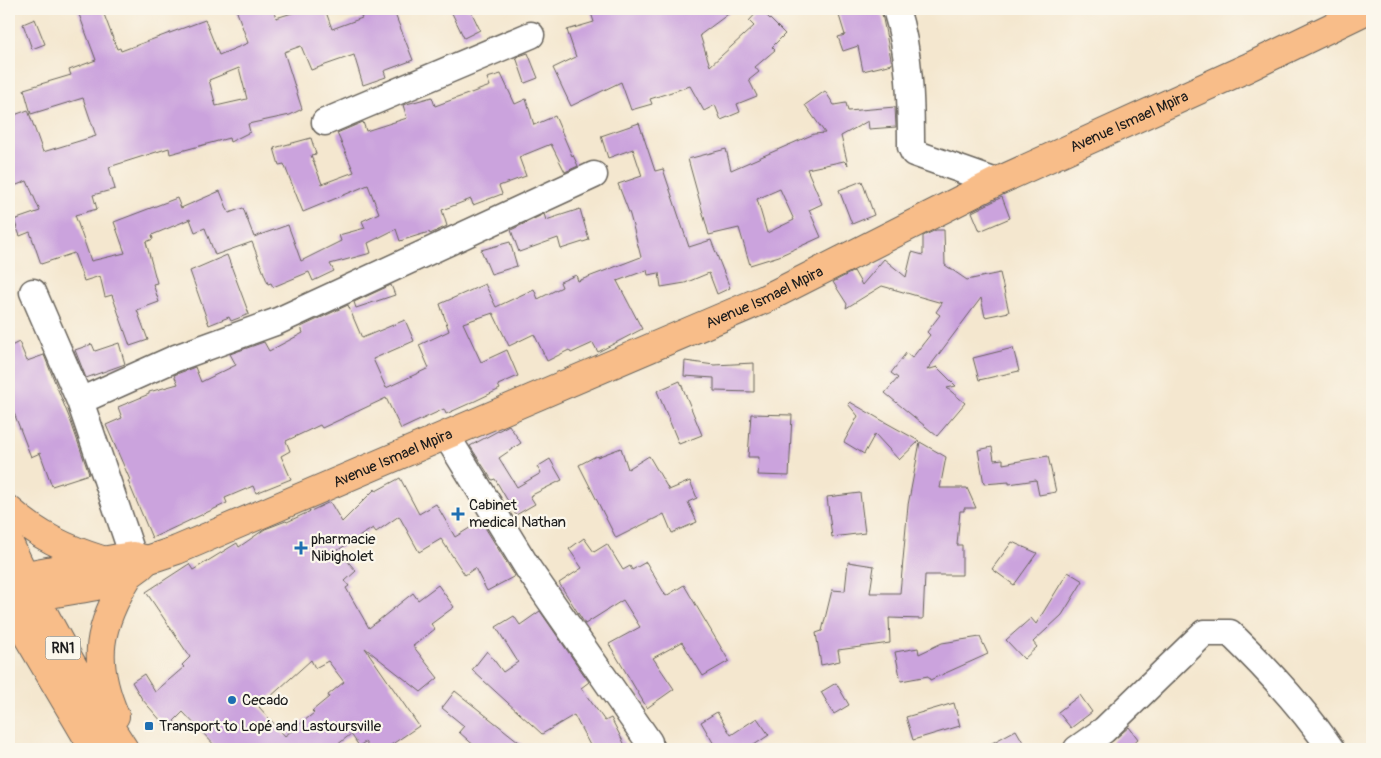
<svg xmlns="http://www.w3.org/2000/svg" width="1381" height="758" viewBox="0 0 1381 758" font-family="Pangolin,sans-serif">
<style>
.building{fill:#cba3dd;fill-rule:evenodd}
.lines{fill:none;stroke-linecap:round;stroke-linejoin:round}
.minor-casing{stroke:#68635b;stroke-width:29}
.major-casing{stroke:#68635b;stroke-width:30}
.highway-casing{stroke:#68635b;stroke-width:30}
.minor{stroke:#fff;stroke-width:26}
.major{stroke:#f8bd89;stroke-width:28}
.highway{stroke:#f8bd89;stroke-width:28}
.poi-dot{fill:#1f6fb2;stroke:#fbf7ec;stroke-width:2}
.labels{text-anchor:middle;stroke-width:4.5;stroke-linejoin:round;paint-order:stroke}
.shield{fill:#fbf7ec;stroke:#5f5e5a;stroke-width:1}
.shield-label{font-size:14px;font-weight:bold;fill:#1c1c1c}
.street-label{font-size:15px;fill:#1c1c1c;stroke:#fbf7ec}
.poi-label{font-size:15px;fill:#1c1c1c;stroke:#fbf7ec;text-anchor:start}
</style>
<rect width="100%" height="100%" fill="#fbf7ec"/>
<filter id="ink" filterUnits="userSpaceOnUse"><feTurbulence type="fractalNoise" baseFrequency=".02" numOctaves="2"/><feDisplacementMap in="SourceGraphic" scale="10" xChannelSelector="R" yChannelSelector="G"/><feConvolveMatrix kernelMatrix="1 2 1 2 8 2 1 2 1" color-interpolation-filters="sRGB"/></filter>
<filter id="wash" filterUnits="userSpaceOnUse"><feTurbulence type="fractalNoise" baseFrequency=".0096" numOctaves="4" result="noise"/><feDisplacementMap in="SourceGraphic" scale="20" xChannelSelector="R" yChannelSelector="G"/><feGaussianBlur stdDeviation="1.12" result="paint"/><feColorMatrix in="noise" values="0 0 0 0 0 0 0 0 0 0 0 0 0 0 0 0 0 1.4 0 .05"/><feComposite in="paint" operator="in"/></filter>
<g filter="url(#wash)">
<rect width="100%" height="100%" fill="#f4e7cf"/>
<g id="blocks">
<path class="building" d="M77,9H102L117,49L120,48L121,51L205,20L219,55L248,43L236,9H273L276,18L305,9H325L332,29L362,18L358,9H393L413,60L384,71L386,77L363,85L354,55L311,70L301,46L284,52L302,109L290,115L248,124L250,132L230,142L229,138L170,154L169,148L109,167L115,189L93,195L97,209L75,215L91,261L125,253L114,222L177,198L181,208L220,191L229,213L243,208L254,237L288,225L301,261L341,241L339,235L365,228L362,221L379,213L368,185L303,212L284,164L279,165L274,148L311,138L316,154L311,155L322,184L354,172L337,133L363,122L366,131L407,118L403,105L432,97L435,106L490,86L487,78L501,74L515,104L526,99L534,125L555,116L572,156L573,155L578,166L565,172L551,144L519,157L526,176L499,186L502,194L473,205L471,199L442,210L447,226L430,234L429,232L400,241L396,229L368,243L371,253L330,264L334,271L313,281L309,272L273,287L271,283L268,284L252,242L215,255L205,228L195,232L190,219L152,235L153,239L146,242L157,283L153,284L159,302L137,310L148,340L130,346L112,295L105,297L100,276L84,281L74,253L41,264L30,232L20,236L14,220L40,211L27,181L9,188V117L28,110L43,152L96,136L83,98L31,114L24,89L71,75L69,70L96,60ZM239,68L247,99L216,106L209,80Z
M450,9H470L480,30L464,38Z
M604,9H735L700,35L710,66L754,26L749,21L760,9L785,34L772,47L775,50L755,67L759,72L749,80L757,96L737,104L740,112L721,120L715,105L704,111L690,86L650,99L652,104L631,110L621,82L571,106L553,68L576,57L567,30L594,22L591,13Z
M837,9H881L892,64L863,71L858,46L843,51L838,37L845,35Z
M35,19L45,44L32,49L23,24Z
M528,53L538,78L525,83L516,57Z
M825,91L834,105L846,103L848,111L895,107L896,127L869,129L868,121L841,136L848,165L844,161L807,169L822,204L809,210L821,237L779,256L750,265L739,228L709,235L688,159L726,149L731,170L814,134L825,133L805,105ZM780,189L794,220L767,233L757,199Z
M639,123L655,171L663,169L689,247L711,240L730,288L717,294L709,273L685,283L661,287L659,273L648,275L647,270L617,281L642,329L598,352L593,343L571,353L569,350L547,361L534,334L509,346L493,313L463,323L481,362L507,350L518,376L498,385L500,389L475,401L446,414L444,409L401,429L386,398L322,428L320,425L286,441L290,451L281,456L291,479L256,493L253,486L225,498L227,503L152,538L128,481L130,480L106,425L122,418L118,407L149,394V392L178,384L174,375L195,367L201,382L236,365L230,354L264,342L269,351L303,333L301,327L348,305L362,338L405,320L414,341L373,359L386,388L429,368L419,345L449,331L440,304L485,284L496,307L534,289L538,299L562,287L560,282L576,275L578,281L641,257L630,215L618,184L642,176L633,149L608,158L601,136Z
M862,181L874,215L852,224L839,190Z
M1002,197L1010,218L980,231L972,212Z
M580,209L589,240L561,249L558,238L519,252L511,230L544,214L546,220Z
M936,230H944L945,265L967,280L1000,273L1009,312L985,317L981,298L927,370L937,367L956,386L947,388L965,403L937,436L885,393L898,378L891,373L906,353L912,358L930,335L927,332L940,315L936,312L942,303L882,286L846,308L847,304L833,282L854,271L862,285L884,259L906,277L912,252L923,255V236Z
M510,242L517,266L491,274L481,250Z
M227,255L249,314L231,321L229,317L209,325L190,271Z
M391,285L395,295L356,308L354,302Z
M19,342L27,361L44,355L71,422L89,474L52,486L40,453L31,457L9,400V347Z
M119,343L125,364L86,378L75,350L92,344L95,351Z
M1013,348L1019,371L979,380L973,358Z
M685,361L714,365L754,363V392L714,391V378L684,376Z
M680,381L702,435L679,444L657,391Z
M850,402L883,421L919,441L899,460L875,434L864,454L844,442L858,416L848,404Z
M751,414L792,415L789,476L758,475L759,457H748Z
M509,425L521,443L499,458L517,487L541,473L537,467L550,459L562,480L530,496L535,504L516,515L495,479L492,480L470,446Z
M920,442L946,457L940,488H967L976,508H964V511H960L957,545H962V575H925L923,619L889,618L890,643L838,650L840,661L821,665L816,633L822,631L832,590L845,591L848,562L874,566L870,593H900L908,505Z
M992,447L994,460L1003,459V464L1048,456L1056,492L1039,495L1036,480L1009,484V482L984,484L978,450Z
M621,448L628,469L649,456L669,490L690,481L697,498L688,502L697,522L672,533L664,514L616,538L579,465L596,456L597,457Z
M400,478L419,514L436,504L455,537L481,521L515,576L487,591L475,568L465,575L441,539L419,552L399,516L376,532L373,528L338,550L356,571L345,581L349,586L346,588L369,628L413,593L418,600L438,585L454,607L431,624L435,629L413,646L438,678L421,692L365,648L419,726L385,749H370L365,742L359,746L351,734L332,749H218L183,712L174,721L176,725L169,730L142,699L132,682L144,674L155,692L184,667L182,665L190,657L146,592L189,564L193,570L237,543L239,547L265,529L286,521L287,522L330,502L342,522L375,489L376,491ZM311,660L315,668L328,661L344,682L328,695L329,697L312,711L314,713L285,736L259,707Z
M860,493L865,533L832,537L827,497Z
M584,538L594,552L607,544L623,570L630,566L632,570L646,562L666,596L684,585L729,661L703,676L682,642L653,658L674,689L647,708L609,644L640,627L623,600L585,624L559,583L582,568L569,549Z
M1012,542L1037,553L1014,585L992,569Z
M1068,572L1083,581L1062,615L1033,642L1037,647L1024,659L1006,640L1031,618L1036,624Z
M540,611L589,682L581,688L605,721L611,718L627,749H592L574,715L542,734L472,670L487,651L503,672L518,662L496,627L514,616L520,625Z
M980,637L988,654L930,680L928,676L901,681L895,652L918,648L919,654L942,643Z
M836,683L849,705L834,714L821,692Z
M455,691L528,749H478L459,732L464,726L442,708Z
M1080,695L1092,712L1071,728L1058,712Z
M954,703L960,726L913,740L906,717Z
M717,712L731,735L757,718L769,735L748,749H710L715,746L701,722Z
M1129,727L1138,739L1126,749H1103Z
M1016,730L1027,749H981Z"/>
</g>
</g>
<g filter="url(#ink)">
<use href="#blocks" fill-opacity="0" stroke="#68635b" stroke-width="1"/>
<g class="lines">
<defs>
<path id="minor" d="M896,9C910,53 911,101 911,147L914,153L996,182
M325,122L531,35
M33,292L80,401L133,556
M80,401L176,358L278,321L594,175
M446,435L529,570L649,742
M1077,749L1104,730L1204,633H1230C1267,669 1302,706 1331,749"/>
<g id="major">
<path id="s1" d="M147,560L177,550L765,299L996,182L1247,68L1369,9"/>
</g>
<path id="highway" d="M9,510C37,535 66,549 102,560
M9,543C42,615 81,683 124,749
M9,578L119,558L133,556L147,560C120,591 72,587 35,597C27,600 18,604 10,607
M9,605L94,749
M115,716C91,660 98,626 129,575"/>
</defs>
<use href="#minor" class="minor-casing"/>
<use href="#major" class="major-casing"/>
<use href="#highway" class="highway-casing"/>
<use href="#minor" class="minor"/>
<use href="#major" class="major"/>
<use href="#highway" class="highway"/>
</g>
</g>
<g class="poi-dot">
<path d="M455.5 506.5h5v5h5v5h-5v5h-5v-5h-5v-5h5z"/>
<path d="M298.5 540.5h5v5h5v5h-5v5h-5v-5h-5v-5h5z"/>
<circle cx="232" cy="700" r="5"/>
<rect x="144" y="721" width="10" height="10" rx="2.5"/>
</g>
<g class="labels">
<rect class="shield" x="45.5" y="636.5" width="35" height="23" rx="4"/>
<g class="shield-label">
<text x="63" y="653">RN1</text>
</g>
<g class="street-label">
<text dy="5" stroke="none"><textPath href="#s1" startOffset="1076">Avenue Ismael Mpira</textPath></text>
<text dy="5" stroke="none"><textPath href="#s1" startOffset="671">Avenue Ismael Mpira</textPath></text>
<text dy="5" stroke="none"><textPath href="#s1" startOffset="266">Avenue Ismael Mpira</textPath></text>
</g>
<g class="poi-label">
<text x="469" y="510">Cabinet<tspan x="469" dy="17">medical Nathan</tspan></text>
<text x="311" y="544">pharmacie<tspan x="311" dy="17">Nibigholet</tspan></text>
<text x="242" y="705">Cecado</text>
<text x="159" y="731">Transport to Lopé and Lastoursville</text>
</g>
</g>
<rect width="1381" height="758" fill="none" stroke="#fbf7ec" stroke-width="30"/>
</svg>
